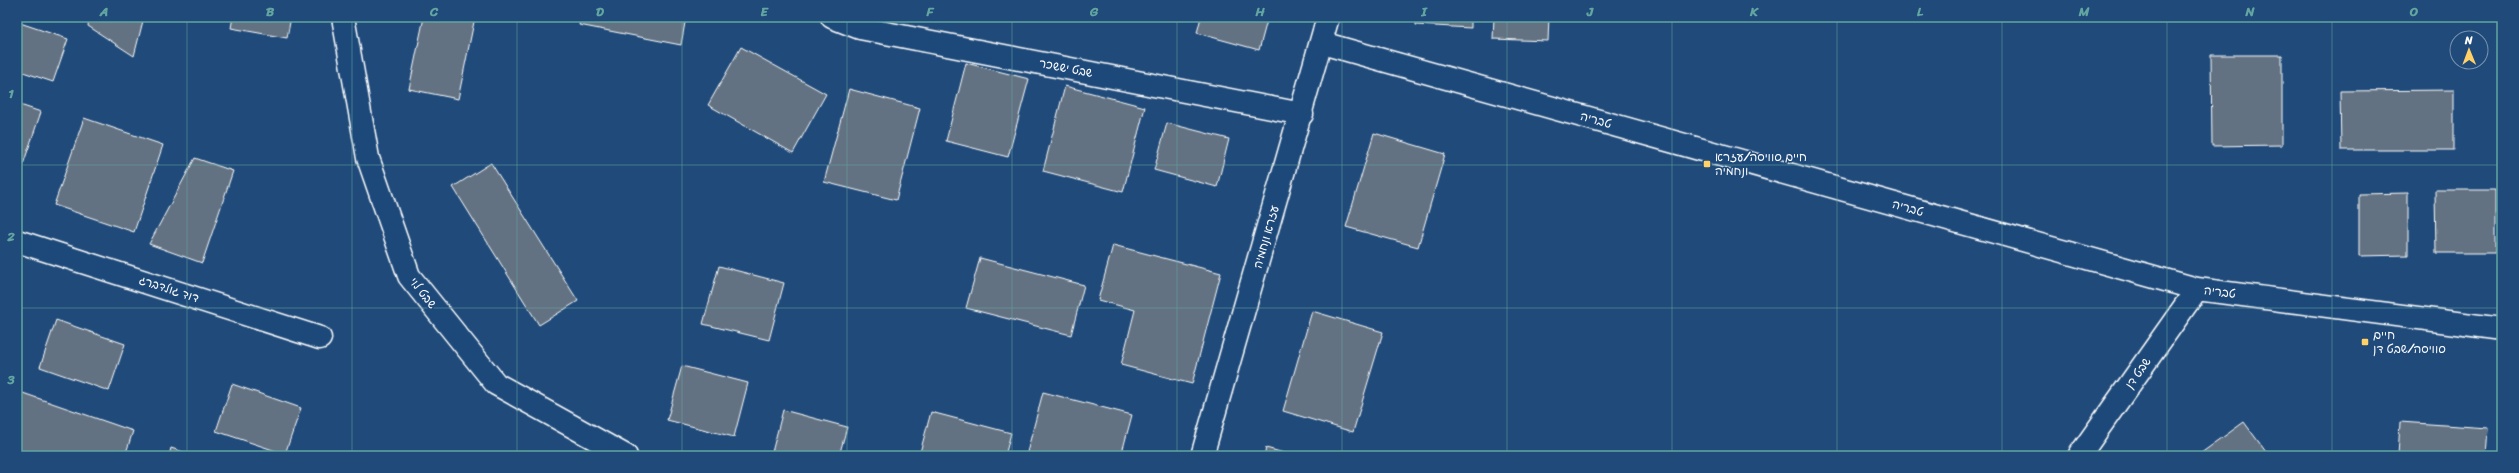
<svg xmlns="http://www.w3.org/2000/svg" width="2519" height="473" viewBox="0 0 2519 473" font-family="Sriracha,'Playpen Sans Hebrew',sans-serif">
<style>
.building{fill:#637282;stroke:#fff}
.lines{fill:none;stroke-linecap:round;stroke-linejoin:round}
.minor-casing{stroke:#fff;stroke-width:25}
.minor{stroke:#1f4a7a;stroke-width:22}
.grid{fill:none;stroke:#63a6a1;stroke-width:1;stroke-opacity:0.55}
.poi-dot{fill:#ffd166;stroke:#1f4a7a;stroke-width:1.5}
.labels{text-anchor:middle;stroke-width:3;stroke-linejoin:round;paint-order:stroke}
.street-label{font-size:12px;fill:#fff;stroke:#1f4a7a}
.poi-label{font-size:12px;fill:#fff;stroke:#1f4a7a;text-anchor:start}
.neatline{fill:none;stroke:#63a6a1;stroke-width:1.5}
.grid-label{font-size:13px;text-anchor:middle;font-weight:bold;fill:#63a6a1}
</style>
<rect width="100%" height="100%" fill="#1f4a7a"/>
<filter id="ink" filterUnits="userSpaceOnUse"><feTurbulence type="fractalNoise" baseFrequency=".025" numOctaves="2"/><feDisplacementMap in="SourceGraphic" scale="8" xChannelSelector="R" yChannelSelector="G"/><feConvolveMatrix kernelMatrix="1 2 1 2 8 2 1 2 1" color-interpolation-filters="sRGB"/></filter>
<g filter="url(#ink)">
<path class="building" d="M89,17H144L134,56L88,26Z
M233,17H291L287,38L231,28Z
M424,17H475L458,99L409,89Z
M581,17H686L681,45L579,25Z
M1201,17H1268L1259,50L1197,33Z
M1416,17H1471V28L1416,25Z
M1494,17H1549L1548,41L1493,39Z
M17,22L68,39L53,82L17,70Z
M741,47L826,94L793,153L708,105Z
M2211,55H2282V145L2212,146Z
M966,63L1029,79L1008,157L946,141Z
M1065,86L1145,107L1123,192L1043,171Z
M849,89L920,108L896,200L824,182Z
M2454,90V150H2341L2340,91Z
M17,104L41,112L17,182Z
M84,118L163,145L134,232L54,205Z
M1167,123L1229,139L1217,187L1154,170Z
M1374,133L1445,154L1418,247L1346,227Z
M195,158L233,171L202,263L149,244Z
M491,163L578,301L539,325L453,187Z
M2435,190H2495V253H2436Z
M2408,193V255L2359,256V194Z
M1113,245L1221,273L1192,384L1121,365L1135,310L1098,300Z
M980,258L1084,285L1071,335L966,308Z
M719,266L784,283L769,340L703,324Z
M1312,311L1383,332L1353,432L1283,411Z
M56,320L125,344L109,391L40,367Z
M682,366L748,383L734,437L667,420Z
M232,384L301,408L285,454L216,431Z
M17,391L133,431L125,456H17Z
M1043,392L1132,415L1121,456H1026Z
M783,410L847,427L839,456H771Z
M931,412L1011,433L1005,456H919Z
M2244,422L2269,456H2197Z
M2400,422L2488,428L2486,456H2398Z
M171,448L196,456H169Z
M1266,448L1295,456H1264Z"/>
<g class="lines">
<defs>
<path id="minor" d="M343,17L368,158L409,276L496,384L626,456
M832,17L860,28L1302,114
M1322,43L2197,289L2502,329
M17,241L320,338
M1202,456L1328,17
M2079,456L2197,289"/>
</defs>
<use href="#minor" class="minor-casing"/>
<use href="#minor" class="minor"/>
</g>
</g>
<path class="grid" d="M187,17V456M352,17V456M517,17V456M682,17V456M847,17V456M1012,17V456M1177,17V456M1342,17V456M1507,17V456M1672,17V456M1837,17V456M2002,17V456M2167,17V456M2332,17V456M17,165H2502M17,308H2502"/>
<g class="poi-dot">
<rect x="1703" y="160" width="8" height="8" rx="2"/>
<rect x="2361" y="338" width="8" height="8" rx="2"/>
</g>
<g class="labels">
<g class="street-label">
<text transform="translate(1066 68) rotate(11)" y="4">שבט יששכר</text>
<text transform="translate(1596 120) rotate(16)" y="4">טבריה</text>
<text transform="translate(1908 208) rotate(16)" y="4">טבריה</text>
<text transform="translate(1266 237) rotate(-74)" y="4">עזרא ונחמיה</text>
<text transform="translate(169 289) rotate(18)" y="4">דוד גולדברג</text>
<text transform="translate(2220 292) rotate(7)" y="4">טבריה</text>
<text transform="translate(423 293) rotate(52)" y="4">שבט לוי</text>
<text transform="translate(2138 373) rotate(-55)" y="4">שבט דן</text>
</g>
<g class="poi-label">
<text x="1715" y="161">חיים סוויסה/עזרא<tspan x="1715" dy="14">ונחמיה</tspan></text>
<text x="2373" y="339">חיים<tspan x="2373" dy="14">סוויסה/שבט דן</tspan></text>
</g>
</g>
<rect width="2519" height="473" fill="none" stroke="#1f4a7a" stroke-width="44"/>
<g transform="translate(2469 50) rotate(359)"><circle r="19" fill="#1f4a7a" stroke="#7992af"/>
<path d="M0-3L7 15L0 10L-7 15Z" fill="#ffd166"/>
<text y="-6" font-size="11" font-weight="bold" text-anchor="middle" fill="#ffffff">N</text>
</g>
<rect x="22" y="22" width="2475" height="429" class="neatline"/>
<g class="grid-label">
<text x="104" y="16">A</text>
<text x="270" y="16">B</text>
<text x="434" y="16">C</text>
<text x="600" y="16">D</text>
<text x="764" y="16">E</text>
<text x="930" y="16">F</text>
<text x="1094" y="16">G</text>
<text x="1260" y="16">H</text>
<text x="1424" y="16">I</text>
<text x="1590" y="16">J</text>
<text x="1754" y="16">K</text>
<text x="1920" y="16">L</text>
<text x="2084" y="16">M</text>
<text x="2250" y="16">N</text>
<text x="2414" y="16">O</text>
<text x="11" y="98">1</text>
<text x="11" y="241">2</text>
<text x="11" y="384">3</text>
</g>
</svg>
